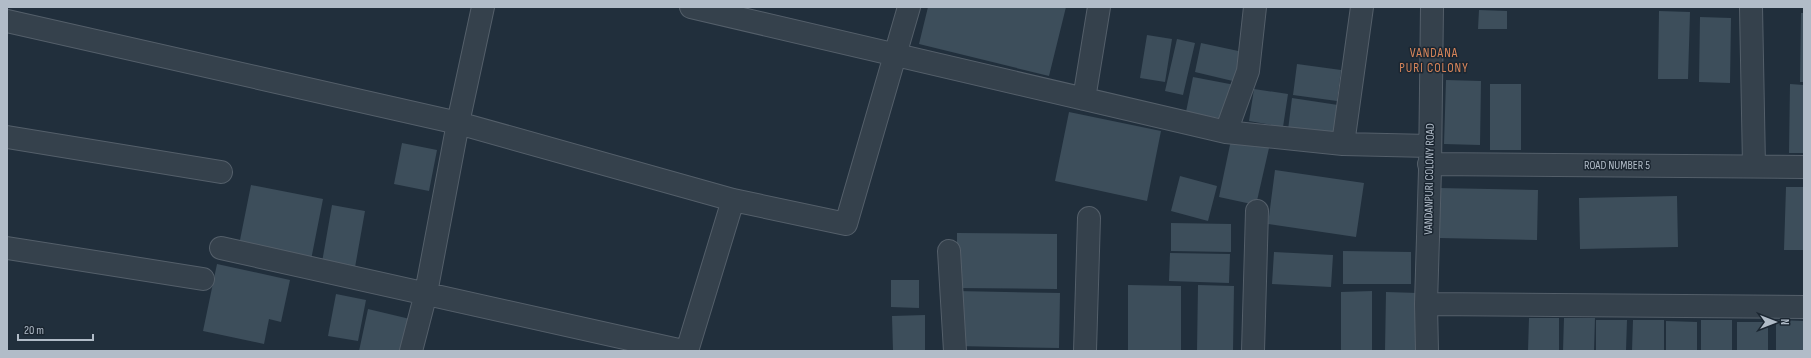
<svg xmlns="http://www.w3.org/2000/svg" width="1811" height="358" viewBox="0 0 1811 358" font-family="'Sofia Sans Condensed',sans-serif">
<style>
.building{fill:#3d4e5b}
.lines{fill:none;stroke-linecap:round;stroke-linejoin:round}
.minor-casing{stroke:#545f6a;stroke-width:24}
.minor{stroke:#35414c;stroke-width:22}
.labels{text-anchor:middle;stroke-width:3;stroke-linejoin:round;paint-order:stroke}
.street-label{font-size:12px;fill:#b1bcc8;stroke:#1b2631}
.neighbourhood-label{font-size:13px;letter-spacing:1px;fill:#d9865b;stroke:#1b2631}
</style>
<rect width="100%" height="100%" fill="#212f3c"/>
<path class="building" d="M928,7H1066L1049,76L919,44Z
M1479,10L1507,11V29H1478Z
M1659,11L1690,12L1688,79H1658Z
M1801,13H1804V82H1800Z
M1700,17L1731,18L1730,83L1699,82Z
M1147,35L1172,39L1165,82L1140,78Z
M1177,39L1195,43L1183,95L1165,91Z
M1201,43L1243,52L1237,82L1195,72Z
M1297,64L1341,70L1337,101L1293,95Z
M1193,77L1235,85L1229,120L1186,112Z
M1446,80L1481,81L1480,145L1444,144Z
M1490,84H1521V150H1490Z
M1790,84L1804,85V153H1789Z
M1254,89L1288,94L1283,127L1249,121Z
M1292,98L1338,105L1334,136L1288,130Z
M1069,112L1161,131L1147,201L1055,181Z
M1231,140L1269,148L1256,205L1219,197Z
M402,143L437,150L429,191L394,184Z
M1275,170L1364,183L1356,237L1268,224Z
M1180,176L1217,186L1208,221L1171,211Z
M251,185L323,199L311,260L239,245Z
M1786,187H1804V250H1784Z
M1439,188L1538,190L1537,240L1439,238Z
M1677,196L1678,247L1580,249L1579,198Z
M332,205L365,211L354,273L321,268Z
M1171,223L1231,224V252L1171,251Z
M957,233L1057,234V289L957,288Z
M1343,251L1411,252V284H1343Z
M1274,252L1333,255L1331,287L1272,284Z
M1170,253L1230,254L1229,283L1169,281Z
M217,264L290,280L281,322L269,319L264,344L203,331Z
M891,280H919V308L891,307Z
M1128,285L1181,286V351H1128Z
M1198,285L1234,286L1233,351H1197Z
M956,291L1060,293L1059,348L956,346Z
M1372,291V351H1341V292Z
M1386,292L1418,293L1416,351H1385Z
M336,294L366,300L358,341L328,336Z
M368,309L410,319L403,351H359Z
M925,315V351H893L892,316Z
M1529,318H1559V351H1528Z
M1564,318H1595L1594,351H1563Z
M1596,320H1627L1626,351H1596Z
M1633,320H1664V351H1632Z
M1701,320H1732V351H1701Z
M1776,320L1804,321V351H1776Z
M1666,321L1697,322V351H1666Z
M1737,322H1768V351H1737Z"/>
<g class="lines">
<defs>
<path id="minor" d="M691,7L1226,132L1343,144L1430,146
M1751,7L1754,166
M7,21L458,123L733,200L846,224L909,7
M1084,99L1099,7
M1226,132L1248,71L1255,7
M7,137L221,172
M1343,144L1362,7
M1429,164L1804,167
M7,248L203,279
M221,248L683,351
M949,251L955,351
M1426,304L1804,307
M411,351L426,293L458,123L483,7
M687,351L733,200
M1085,351L1089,218
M1253,351L1257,211
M1427,351L1426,304L1430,170L1432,7"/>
</defs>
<use href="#minor" class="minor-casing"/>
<use href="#minor" class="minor"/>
</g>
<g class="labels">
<g class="street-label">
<text x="1617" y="169">ROAD NUMBER 5</text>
<text transform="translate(1429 179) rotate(-89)" y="4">VANDANPURI COLONY ROAD</text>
</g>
<g class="neighbourhood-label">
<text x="1434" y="57">VANDANA<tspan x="1434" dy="15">PURI COLONY</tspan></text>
</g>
</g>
<rect width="1811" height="358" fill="none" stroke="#b1bcc8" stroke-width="16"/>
<g transform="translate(1775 322) rotate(90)" stroke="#1b2631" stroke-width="3" paint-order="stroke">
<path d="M0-3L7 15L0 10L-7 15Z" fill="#b1bcc8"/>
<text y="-6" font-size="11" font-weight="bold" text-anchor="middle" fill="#b1bcc8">N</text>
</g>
<path d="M18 334v6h75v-6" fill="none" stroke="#b1bcc8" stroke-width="2"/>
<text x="24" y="334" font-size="12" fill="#b1bcc8" stroke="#1b2631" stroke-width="3" paint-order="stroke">20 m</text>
</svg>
